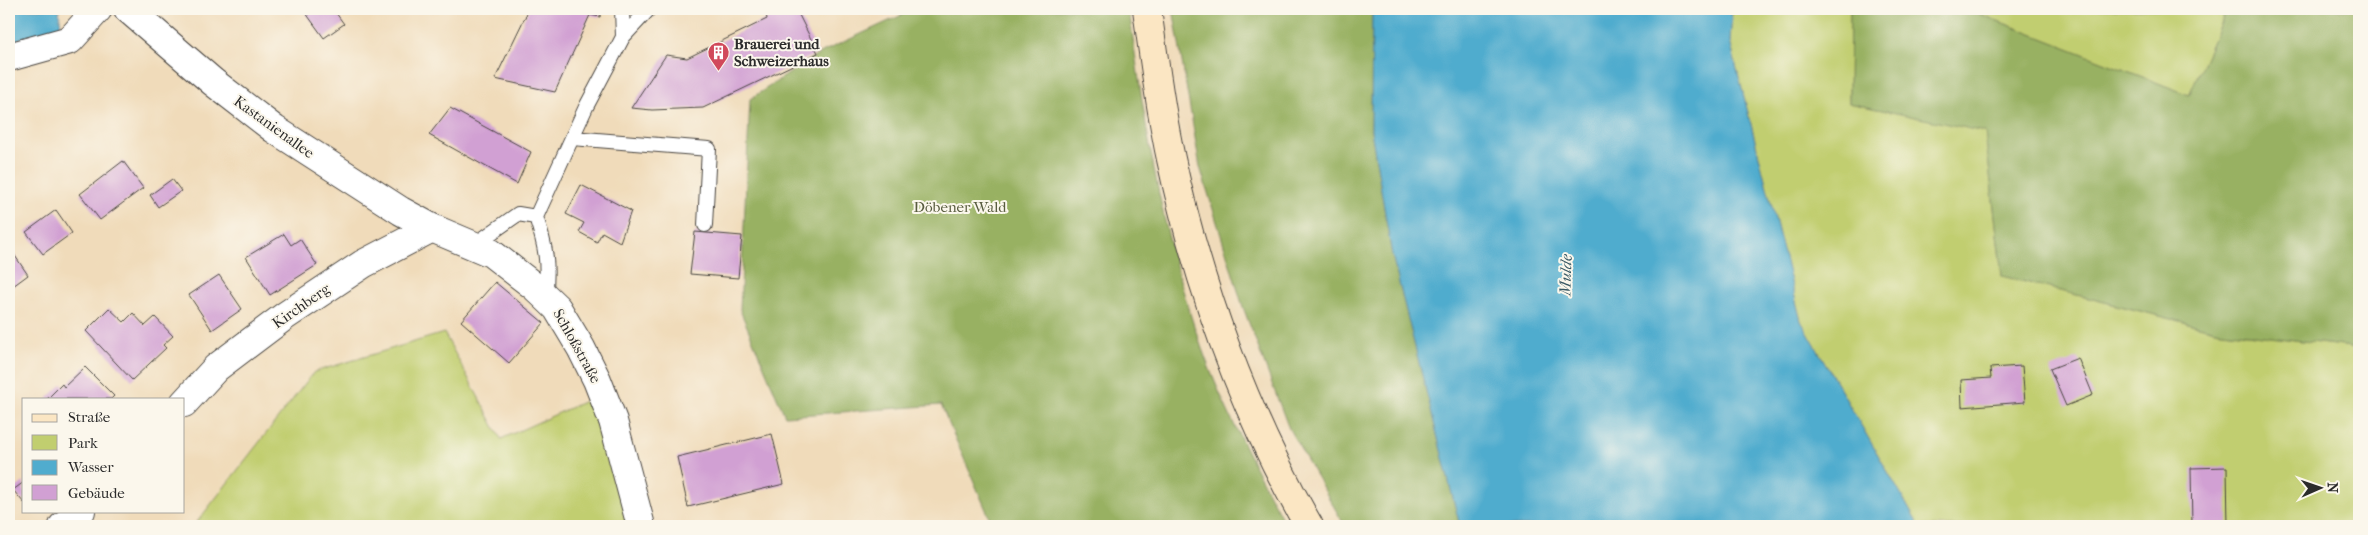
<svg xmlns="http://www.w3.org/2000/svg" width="2368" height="535" viewBox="0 0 2368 535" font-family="'IM FELL French Canon',serif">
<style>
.green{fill:#c1ce6f;stroke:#767c4d}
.forest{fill:#98b162;stroke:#626e46}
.water{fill:#50acce;stroke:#3e6c7c}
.building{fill:#d1a0d3}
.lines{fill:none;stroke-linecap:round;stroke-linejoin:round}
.lane-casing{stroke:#494540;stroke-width:16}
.street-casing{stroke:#494540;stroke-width:30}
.secondary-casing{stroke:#494540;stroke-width:30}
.lane{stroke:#fff;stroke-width:14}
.street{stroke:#fff;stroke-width:28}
.secondary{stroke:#fbe6c3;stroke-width:28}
.labels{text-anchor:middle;stroke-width:4;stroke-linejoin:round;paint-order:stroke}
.poi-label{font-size:15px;font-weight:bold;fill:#2b2b2b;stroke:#fbf7ec;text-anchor:start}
.street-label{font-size:15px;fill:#2b2b2b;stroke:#fbf7ec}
.park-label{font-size:15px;fill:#585c3f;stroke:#fbf7ec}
.water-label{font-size:16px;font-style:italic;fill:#385864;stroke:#fbf7ec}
</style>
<rect width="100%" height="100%" fill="#fbf7ec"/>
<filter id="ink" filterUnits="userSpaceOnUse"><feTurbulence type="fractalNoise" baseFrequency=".02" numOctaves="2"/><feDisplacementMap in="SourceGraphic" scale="10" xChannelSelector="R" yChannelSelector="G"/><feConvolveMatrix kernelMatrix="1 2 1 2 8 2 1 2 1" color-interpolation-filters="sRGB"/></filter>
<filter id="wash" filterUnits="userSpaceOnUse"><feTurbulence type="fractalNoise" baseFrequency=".0096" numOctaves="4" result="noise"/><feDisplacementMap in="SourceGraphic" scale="20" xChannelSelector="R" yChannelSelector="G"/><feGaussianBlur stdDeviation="1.12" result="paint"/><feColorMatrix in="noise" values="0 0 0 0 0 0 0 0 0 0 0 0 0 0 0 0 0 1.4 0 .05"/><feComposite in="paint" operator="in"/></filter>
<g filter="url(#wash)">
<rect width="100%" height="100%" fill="#f0dbba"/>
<path class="green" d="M1732,9H1850L1849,103L1985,131L2002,276L2215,330L2359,348V526H1919L1801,321L1730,42Z
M1960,9H2227L2189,95L1972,11Z
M444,333L501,439L592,398L626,511L627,526H194L314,372Z"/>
<path class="forest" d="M915,9H1129C1145,130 1165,255 1210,370C1232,424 1259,475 1286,526H993L941,405L785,416L740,310L750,99L822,52Z
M1173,9H1372L1371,130L1392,255L1460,526H1345L1289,429L1243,307L1200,167Z
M1850,9L1972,11L2189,95L2227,9H2359V348L2215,330L2002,276L1985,132L1849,103Z"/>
<path class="water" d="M9,9H59L61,28L9,42Z
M1372,9H1732L1730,42L1801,321L1919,526H1460L1392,255L1371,130Z"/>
<g id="blocks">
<path class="building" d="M303,9H333L344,24L324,38Z
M529,9H601L600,17L590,15L555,92L495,79Z
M765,9H799V15L818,53L703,108L652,110L631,108L666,55L687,58L767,19Z
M450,108L531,152L517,184L429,135Z
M123,161L143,188L100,220L80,194Z
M172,179L181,191L158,207L150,195Z
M581,185L631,211L620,242L602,232L597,242L579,232L584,223L566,214Z
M56,210L72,233L43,254L26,232Z
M695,232L742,236L738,278L690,274Z
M284,234L291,245L300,239L317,265L270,295L246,257Z
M9,247L28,275L9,289Z
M219,275L242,309L212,330L189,295Z
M495,282L544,323L509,363L461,321Z
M109,308L124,322L133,313L145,326L155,317L173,336L163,345L166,348L132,380L86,331Z
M2078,358L2093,395L2066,406L2050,369Z
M2022,366L2025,402L1962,407L1961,380L1991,378L1990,368Z
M85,367L114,396L111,399H47L62,384L64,387Z
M772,434L784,484L688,507L677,457Z
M2227,467L2228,526H2192L2191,468Z
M24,482V503L13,490Z"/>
</g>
</g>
<g filter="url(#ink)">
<use href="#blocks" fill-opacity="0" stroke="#494540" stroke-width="1"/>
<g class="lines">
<defs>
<path id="lane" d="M623,37L649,9
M572,138L709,149L705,225
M536,217L586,107L623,37L622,9
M474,245L518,214L536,217C546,247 549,265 545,297"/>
<path id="street" d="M128,9L213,82L274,129L401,211L432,228L491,253L535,287L557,308L581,348L597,380L613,421L641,526
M9,57L70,40L98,9
M184,403L216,368L285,316L363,264L432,228
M63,526L81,511"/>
<path id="secondary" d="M1147,9C1154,59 1160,109 1171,159C1199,289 1243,410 1309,526"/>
</defs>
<use href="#lane" class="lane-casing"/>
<use href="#street" class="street-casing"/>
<use href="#secondary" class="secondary-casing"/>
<use href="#lane" class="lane"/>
<use href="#street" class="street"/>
<use href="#secondary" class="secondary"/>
</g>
</g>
<defs>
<symbol id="building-pin" viewBox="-11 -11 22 30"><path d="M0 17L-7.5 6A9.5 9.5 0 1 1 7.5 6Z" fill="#d1495b" stroke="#fbf7ec"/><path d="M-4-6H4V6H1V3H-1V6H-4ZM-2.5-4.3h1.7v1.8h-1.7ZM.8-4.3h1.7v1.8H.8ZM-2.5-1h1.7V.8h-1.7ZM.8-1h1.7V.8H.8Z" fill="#fff"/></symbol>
</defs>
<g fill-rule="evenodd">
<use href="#building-pin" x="706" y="40" width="25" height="34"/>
</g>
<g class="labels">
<g class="poi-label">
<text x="734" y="49">Brauerei und<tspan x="734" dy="17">Schweizerhaus</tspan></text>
</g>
<g class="street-label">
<text transform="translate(274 127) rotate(36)" y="5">Kastanienallee</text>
<text transform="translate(301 306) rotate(-35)" y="5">Kirchberg</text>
<text transform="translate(577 346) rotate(61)" y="5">Schloßstraße</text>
</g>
<g class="park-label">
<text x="960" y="212">Döbener Wald</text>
</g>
<g class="water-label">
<text transform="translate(1565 275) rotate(-88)" y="6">Mulde</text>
</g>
</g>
<rect width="2368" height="535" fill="none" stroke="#fbf7ec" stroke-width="30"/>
<rect x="22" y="398" width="162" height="115" fill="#fbf7ec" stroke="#a8a59f"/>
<rect x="32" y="414" width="25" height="8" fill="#fbe6c3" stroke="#a8a59f"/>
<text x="68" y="422" font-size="15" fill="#2b2b2b">Straße</text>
<rect x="32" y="435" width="25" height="15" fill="#c1ce6f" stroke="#a8a59f"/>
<text x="68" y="448" font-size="15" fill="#2b2b2b">Park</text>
<rect x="32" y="460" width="25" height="15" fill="#50acce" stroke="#a8a59f"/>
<text x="68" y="472" font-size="15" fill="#2b2b2b">Wasser</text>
<rect x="32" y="485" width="25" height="15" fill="#d1a0d3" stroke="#a8a59f"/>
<text x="68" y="498" font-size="15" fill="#2b2b2b">Gebäude</text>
<g transform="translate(2320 488) rotate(88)" stroke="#fbf7ec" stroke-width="4" paint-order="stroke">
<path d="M0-4L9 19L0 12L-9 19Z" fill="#2b2b2b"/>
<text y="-8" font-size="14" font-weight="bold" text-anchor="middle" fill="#2b2b2b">N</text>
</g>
</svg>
